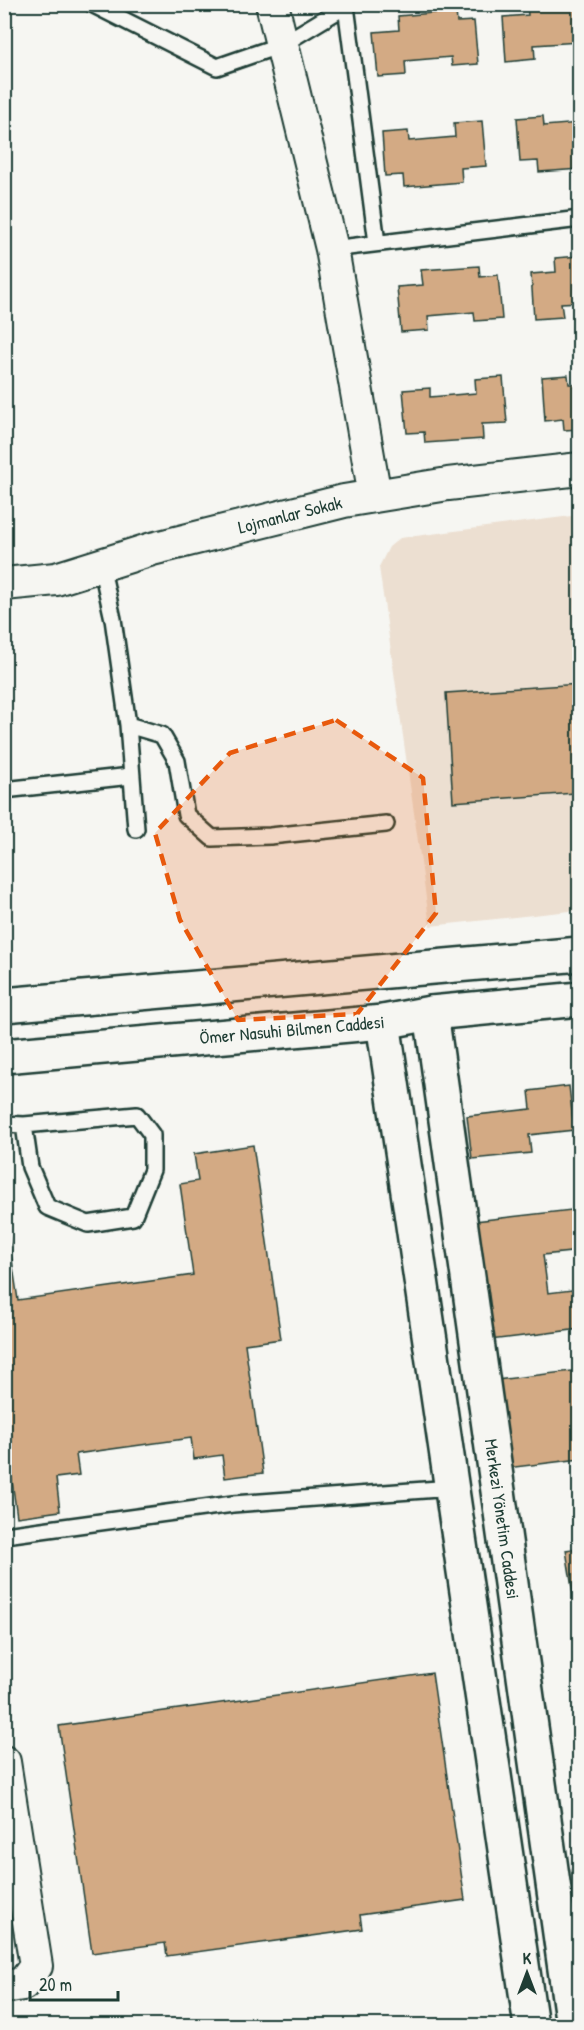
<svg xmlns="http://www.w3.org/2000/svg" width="584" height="2030" viewBox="0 0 584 2030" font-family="'Patrick Hand',sans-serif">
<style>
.built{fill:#ecdfd1}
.building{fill:#d3aa84;stroke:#1f3d34;stroke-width:1.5}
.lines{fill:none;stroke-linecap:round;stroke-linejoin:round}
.service-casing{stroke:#1f3d34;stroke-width:20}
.minor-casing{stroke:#1f3d34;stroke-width:36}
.tertiary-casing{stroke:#1f3d34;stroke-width:38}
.secondary-casing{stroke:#1f3d34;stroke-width:38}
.service{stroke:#f6f6f2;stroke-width:15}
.minor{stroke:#f6f6f2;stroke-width:32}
.tertiary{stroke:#f6f6f2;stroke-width:33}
.secondary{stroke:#f6f6f2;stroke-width:33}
.marked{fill:#e8590c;fill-opacity:0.2;stroke:#e8590c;stroke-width:4.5;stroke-dasharray:12 8;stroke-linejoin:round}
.labels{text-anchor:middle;stroke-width:6;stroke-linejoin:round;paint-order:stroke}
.street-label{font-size:18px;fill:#1f3d34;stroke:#f6f6f2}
</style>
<rect width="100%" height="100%" fill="#f6f6f2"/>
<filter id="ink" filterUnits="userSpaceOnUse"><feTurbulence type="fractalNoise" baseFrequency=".0167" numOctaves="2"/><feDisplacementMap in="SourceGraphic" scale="12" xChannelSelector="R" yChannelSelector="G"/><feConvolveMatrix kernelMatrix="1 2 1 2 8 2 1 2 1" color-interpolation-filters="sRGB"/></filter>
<g filter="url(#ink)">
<path class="built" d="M579,515V910L430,926L379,567L389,547L400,538Z"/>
<path class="building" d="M527,4H580V44L579,42L534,45L535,59L506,62L503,17L528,15Z
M456,11L457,22L474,21L478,64L452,66L451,57L405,61L406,75L378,77L374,32L399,30L398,16Z
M543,116L544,126L580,123V169L539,172L538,161L520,162L517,118Z
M482,121L486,166L461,168L462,182L404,187L403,175L385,176L382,133L408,131L409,141L455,137L454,123Z
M580,256V302L561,303L563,317L534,319L531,274L556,272L555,258Z
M479,266L480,277L498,275L502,319L475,321L474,312L428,316L429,330L401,332L397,287L423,285L421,270Z
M568,375L569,384H580V429L564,430L563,419L545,421L542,377Z
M503,377L507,423L482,424L483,439L425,443L424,432L407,433L403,390L430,388V397L476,393L475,379Z
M580,684V864L575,793L453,802L446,693Z
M580,684V864L575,793L453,802L446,693Z
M569,1086L574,1130L529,1135L531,1153L472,1159L467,1116L531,1109L529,1091Z
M253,1145L281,1339L245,1344L263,1473L225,1478L222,1455L194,1459L191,1438L76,1454L79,1475L56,1478L60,1511L17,1517L4,1423V1207L18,1300L193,1275L180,1184L198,1181L194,1154Z
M580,1209V1251L543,1255L548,1293L580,1289V1329L490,1340L475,1221Z
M580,1370V1459L507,1468L497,1380Z
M580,1548V1639L566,1550Z
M432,1673L465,1900L360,1915L362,1929L167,1956L165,1943L92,1953L59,1726Z"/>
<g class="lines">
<defs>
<path id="service" d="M92,4L217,67L281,45L349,4
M346,6L377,243
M332,249L580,219
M101,565L113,619L128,725L136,829
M128,725L162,735L177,761L186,815L212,838L270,836L386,824
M4,790L131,776
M4,1124L24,1125L137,1115L152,1135V1170L133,1217L88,1224L47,1207L30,1167L24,1125
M5,1535L233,1504L452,1488"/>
<path id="minor" d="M272,4L332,249L375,496
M4,584L56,579L152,549L344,501L448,484L580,469
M4,1762L36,1966L23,1984L4,1987"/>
<path id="tertiary" d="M431,1013L573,2026
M383,1022L531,2026"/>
<path id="secondary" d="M4,1005L580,954
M4,1056L383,1022L431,1013L580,999"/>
</defs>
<use href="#service" class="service-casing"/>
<use href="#minor" class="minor-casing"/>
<use href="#tertiary" class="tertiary-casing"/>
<use href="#secondary" class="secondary-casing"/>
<use href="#service" class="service"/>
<use href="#minor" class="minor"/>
<use href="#tertiary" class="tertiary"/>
<use href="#secondary" class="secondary"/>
</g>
</g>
<path class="marked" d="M336,720L423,778L436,913L357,1014L238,1020L180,920L155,833L230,753Z"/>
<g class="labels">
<g class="street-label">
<text transform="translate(290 515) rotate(-14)" y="6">Lojmanlar Sokak</text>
<text transform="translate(292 1030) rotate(-5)" y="6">Ömer Nasuhi Bilmen Caddesi</text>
<text transform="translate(502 1519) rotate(82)" y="6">Merkezi Yönetim Caddesi</text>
</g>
</g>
<rect width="584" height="2030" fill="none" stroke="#f6f6f2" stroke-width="24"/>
<rect x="12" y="12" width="560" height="2006" fill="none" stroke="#1f3d34" stroke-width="2" filter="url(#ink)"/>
<g transform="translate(527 1973)" stroke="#f6f6f2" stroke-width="4.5" paint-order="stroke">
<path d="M0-4.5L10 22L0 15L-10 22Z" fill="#1f3d34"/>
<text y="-9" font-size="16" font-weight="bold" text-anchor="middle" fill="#1f3d34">K</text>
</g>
<path d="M30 1991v9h88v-9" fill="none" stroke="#1f3d34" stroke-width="3"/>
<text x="39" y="1991" font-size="18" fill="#1f3d34" stroke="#f6f6f2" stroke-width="4.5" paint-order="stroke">20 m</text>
</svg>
